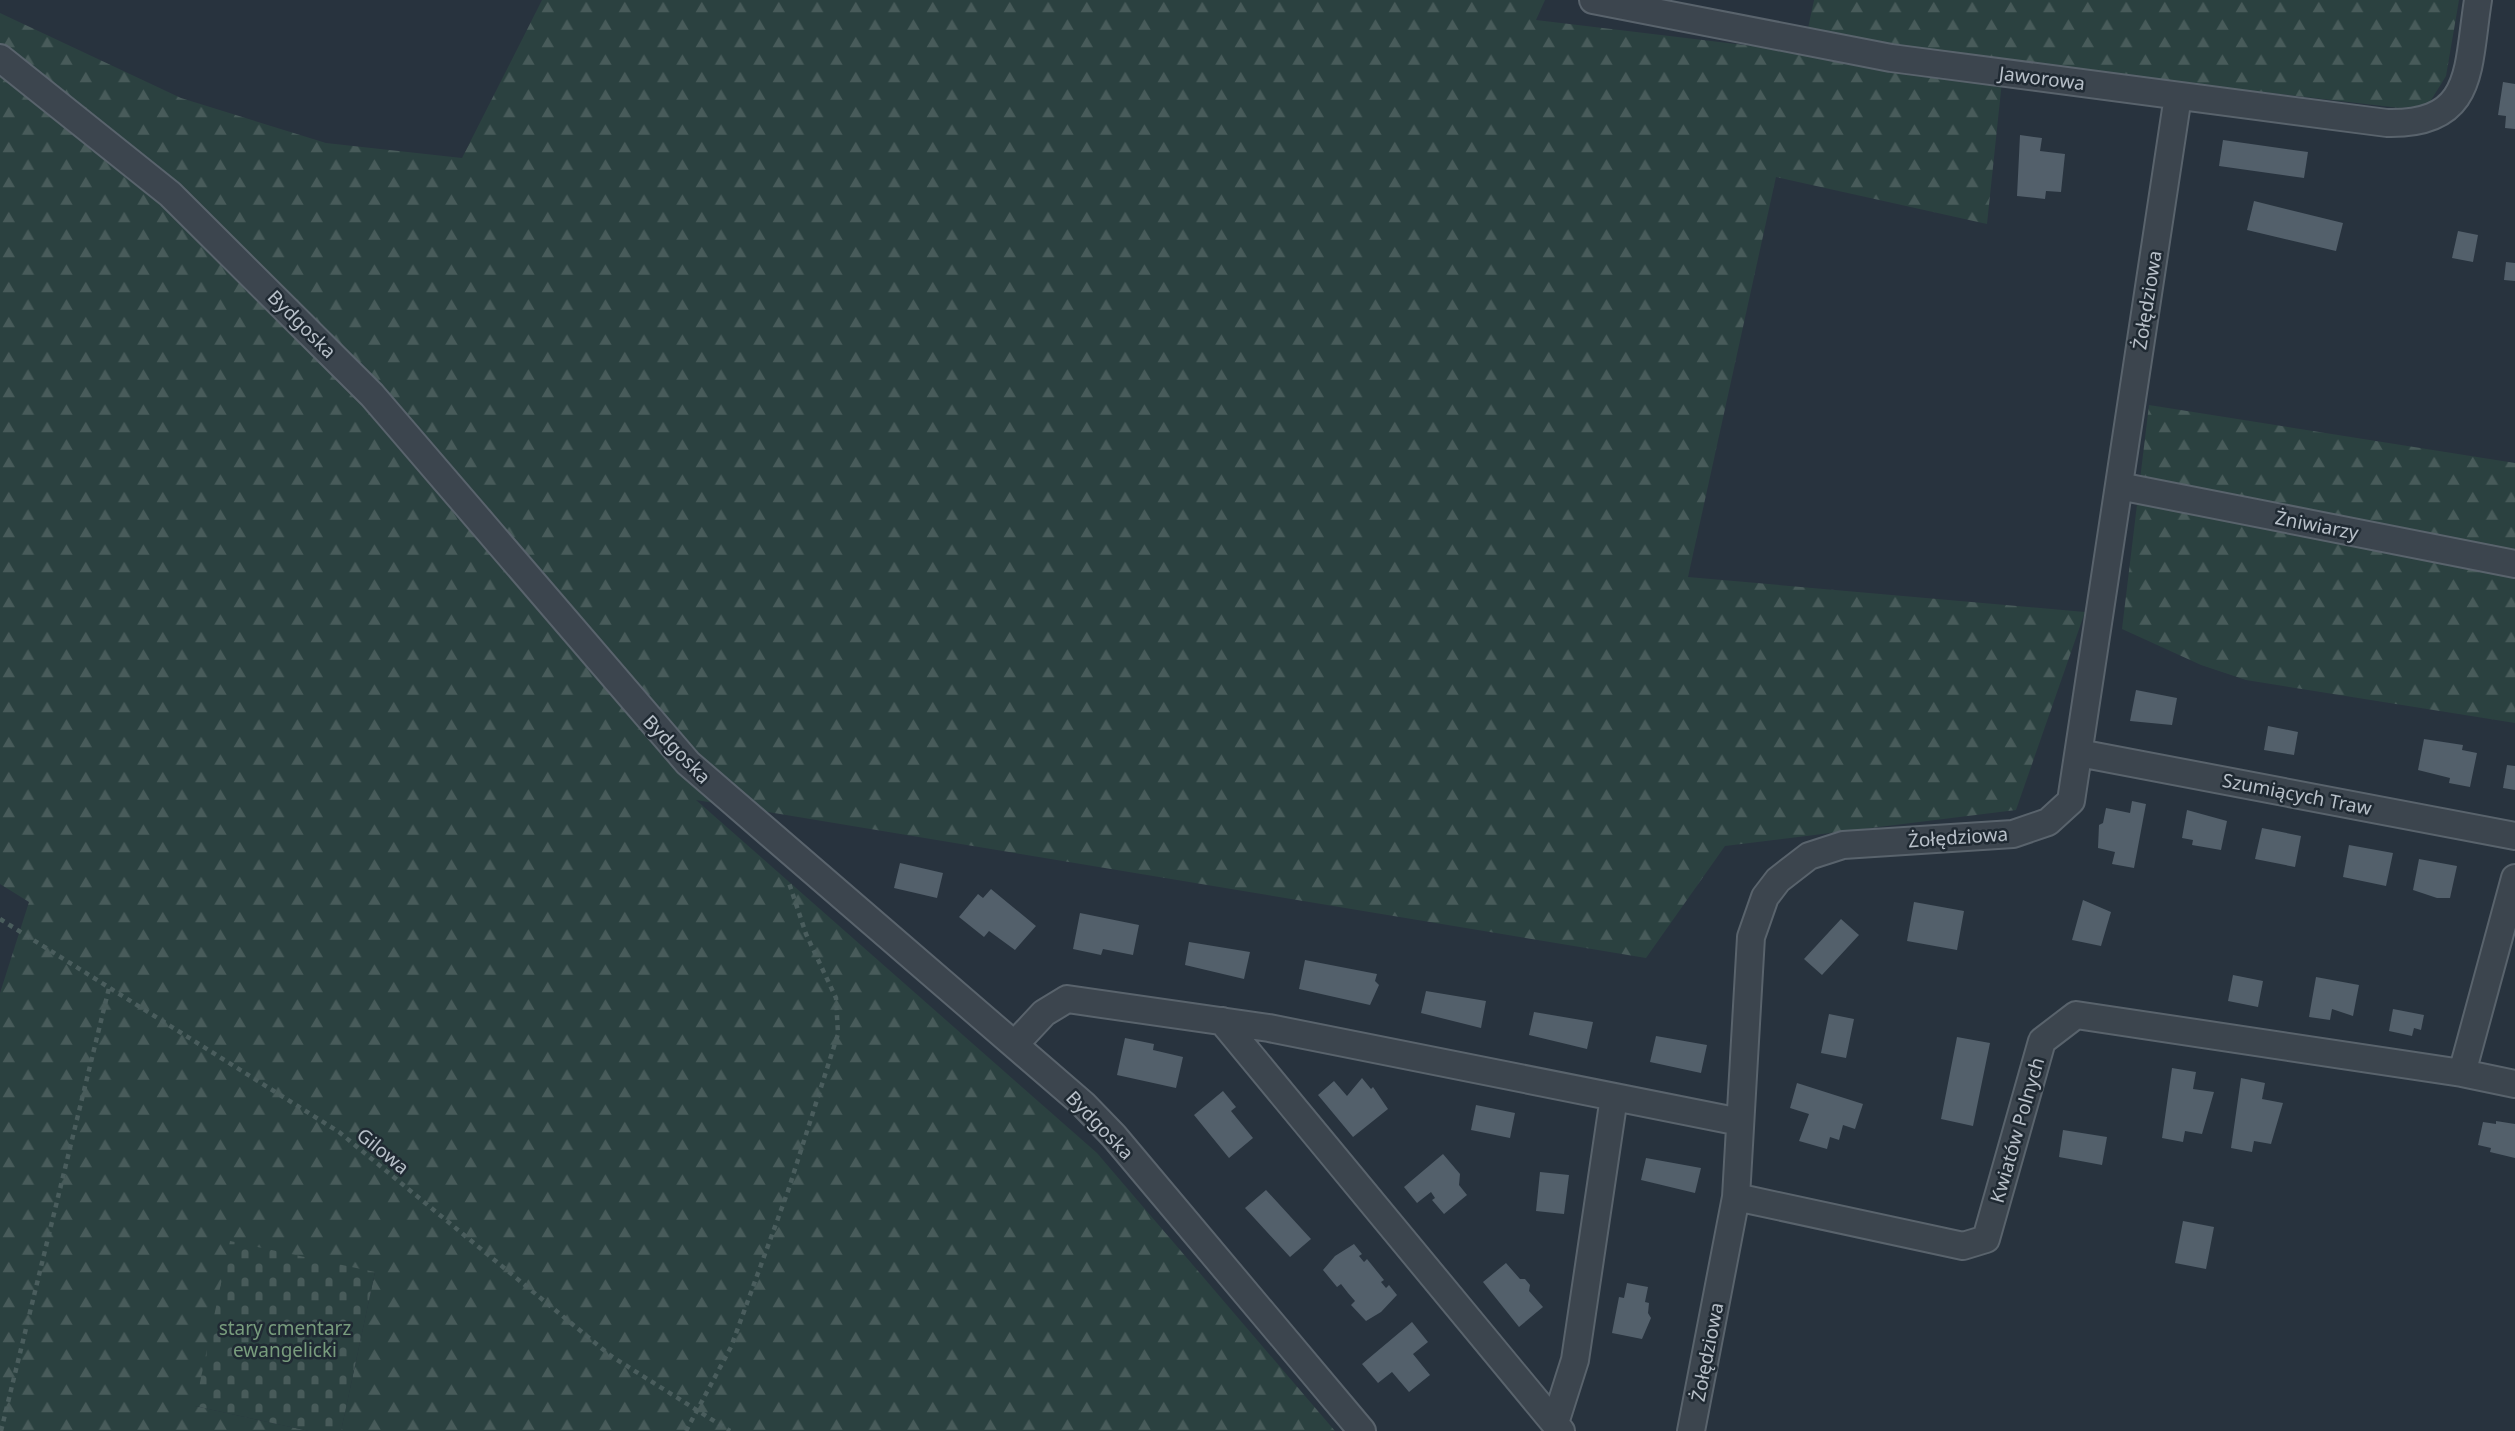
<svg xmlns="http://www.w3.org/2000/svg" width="2515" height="1431" viewBox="0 0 2515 1431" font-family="'Noto Sans',sans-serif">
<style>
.forest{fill:url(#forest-firs)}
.cemetery{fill:url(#cemetery-stones)}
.building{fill:#53606b}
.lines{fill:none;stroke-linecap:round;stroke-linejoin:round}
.street-casing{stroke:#59636c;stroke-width:30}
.path{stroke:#4a5d5d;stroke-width:4.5;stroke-dasharray:5 5;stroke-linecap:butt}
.street{stroke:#3c454e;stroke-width:26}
.labels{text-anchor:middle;stroke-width:5;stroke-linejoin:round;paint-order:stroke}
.street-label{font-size:19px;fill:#b8c0c9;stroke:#202a33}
.park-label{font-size:19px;fill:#789c7d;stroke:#202a33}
</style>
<defs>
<pattern id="forest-firs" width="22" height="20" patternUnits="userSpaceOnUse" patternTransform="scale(1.75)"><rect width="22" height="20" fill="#2b4140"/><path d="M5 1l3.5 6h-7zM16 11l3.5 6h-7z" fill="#485b5a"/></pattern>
<pattern id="cemetery-stones" width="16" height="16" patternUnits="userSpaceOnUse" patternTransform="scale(1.75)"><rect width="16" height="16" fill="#2b4140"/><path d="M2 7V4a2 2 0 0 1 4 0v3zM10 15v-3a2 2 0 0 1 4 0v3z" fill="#485b5a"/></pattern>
</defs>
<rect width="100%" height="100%" fill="#28333e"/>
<path class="forest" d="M542,0H1545L1536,20L1803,52L1814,0H2459L2446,76L2428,105L2400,108L2004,62L1987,224L1776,177L1688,577L2085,612L2016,810L1725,846L1646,958L696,800L1097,1153L1335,1431H341L375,1272L195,1406L309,1431H0V993L29,902L0,884V13L181,98L326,143L462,158Z
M2149,405L2515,463V723L2246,680L2201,665L2122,629Z"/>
<path class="cemetery" d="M230,1241L375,1272L341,1431H309L195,1406Z"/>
<path class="building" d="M2503,82L2515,84V129L2505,128L2506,116L2498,115Z
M2020,135L2042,138L2040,151L2065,154L2061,192L2046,191L2045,199L2017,196Z
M2223,140L2308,152L2304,178L2219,166Z
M2254,201L2343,223L2336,251L2247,230Z
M2458,231L2478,235L2473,262L2452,258Z
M2506,262L2515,263V281L2504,280Z
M2136,690L2177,698L2172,725L2130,721Z
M2268,726L2298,732L2294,755L2264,750Z
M2424,739L2463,745L2462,750L2477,753L2470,787L2449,783L2450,778L2418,770Z
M2507,765L2515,766V790L2503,788Z
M2132,801L2146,804L2134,868L2112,864L2115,852L2098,848L2099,825L2103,823L2106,808L2130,813Z
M2187,810L2227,821L2221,850L2192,845L2193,840L2182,838Z
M2262,828L2301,836L2295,867L2255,859Z
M2349,845L2393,853L2386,886L2343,877Z
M2419,859L2457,866L2450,898H2437L2413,890Z
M900,863L943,873L937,898L894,888Z
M991,889L1036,926L1015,950L989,931L984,937L959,917L978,894L983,898Z
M2083,900L2111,912L2101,946L2072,940Z
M1914,902L1964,911L1957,950L1907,941Z
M1080,913L1139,925L1133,955L1103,949L1101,955L1073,949Z
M1841,919L1859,935L1822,975L1804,959Z
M1189,942L1250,952L1244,979L1185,965Z
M1305,960L1377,974L1375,981L1379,985L1370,1005L1299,989Z
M2233,975L2263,981L2258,1007L2228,1001Z
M2316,977L2359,985L2353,1016L2332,1009L2330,1020L2309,1017Z
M1426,991L1486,1001L1481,1028L1421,1013Z
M2393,1009L2424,1015L2421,1030L2414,1028L2412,1036L2389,1031Z
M1534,1012L1593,1022L1587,1049L1529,1035Z
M1829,1014L1854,1019L1846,1058L1821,1053Z
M1656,1036L1707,1045L1701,1073L1650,1062Z
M1957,1037L1990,1043L1973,1126L1941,1119Z
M1125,1038L1154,1044L1153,1050L1183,1057L1176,1088L1117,1075Z
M2172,1068L2196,1072L2193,1089L2214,1092L2202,1134L2185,1131L2183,1142L2162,1138Z
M1362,1078L1371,1089L1373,1087L1388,1109L1353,1137L1318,1095L1334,1081L1347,1096Z
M2241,1078L2265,1083L2262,1099L2283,1103L2271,1144L2254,1141L2252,1152L2231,1148Z
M1797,1083L1863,1104L1855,1129L1843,1125L1839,1140L1830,1137L1827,1149L1799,1141L1809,1114L1790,1108Z
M1223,1091L1236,1107L1231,1111L1253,1138L1229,1158L1194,1115Z
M1476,1105L1515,1113L1510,1138L1471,1130Z
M2496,1121L2515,1124V1158L2490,1152L2491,1148L2478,1145L2483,1122L2496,1124Z
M2063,1130L2107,1137L2102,1165L2059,1157Z
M1443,1154L1460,1174L1459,1185L1467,1195L1444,1214L1432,1200L1435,1198L1431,1192L1417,1203L1404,1187Z
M1646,1158L1701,1168L1695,1193L1641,1180Z
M1540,1172L1569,1175L1564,1214L1536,1211Z
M1266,1190L1311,1239L1290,1257L1245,1208Z
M2183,1221L2214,1227L2206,1269L2175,1263Z
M1354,1244L1362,1254L1359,1256L1364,1262L1367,1259L1384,1280L1381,1282L1386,1288L1389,1285L1397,1295L1381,1312L1366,1321L1351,1305L1355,1301L1348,1293L1341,1284L1337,1287L1323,1270L1335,1256Z
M1506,1263L1520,1279H1525L1530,1285L1529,1291L1543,1307L1519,1327L1483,1282Z
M1627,1283L1648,1287L1645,1302L1649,1303L1648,1313L1651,1318L1642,1339L1612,1333L1619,1297L1624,1298Z
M1412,1322L1428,1342L1413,1354L1430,1375L1409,1392L1392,1372L1378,1383L1362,1364Z"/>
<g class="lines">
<defs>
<path id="street" d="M1593,0L1891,58L2387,123C2475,125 2467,69 2478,0
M0,58L170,194L372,395L688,763L1083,1104L1114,1136L1362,1431
M2119,486L2515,564
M2079,753L2515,836
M1222,1021L1561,1431
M1015,1044L1044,1013L1067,999L1269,1028L1740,1122
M2462,1073L2515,878
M1736,1197L1963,1246L1986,1239L2042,1041L2076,1015L2462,1073L2515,1084
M1555,1423L1575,1360L1614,1097
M1691,1431L1736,1197L1751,937L1765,897L1778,880L1809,856L1843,845L2013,834L2048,822L2071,801L2178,96"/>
</defs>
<use href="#street" class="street-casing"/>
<path class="path" d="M0,919L339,1132L611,1356L730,1431
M1,1431L109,988
M686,1431L731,1347L788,1191L838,1034L836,998L806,934L788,880"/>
<use href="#street" class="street"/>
</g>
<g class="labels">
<g class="street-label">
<text transform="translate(2042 78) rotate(7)" y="7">Jaworowa</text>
<text transform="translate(2147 300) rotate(-81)" y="7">Żołędziowa</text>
<text transform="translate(302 324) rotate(45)" y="7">Bydgoska</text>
<text transform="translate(2317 525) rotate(11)" y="7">Żniwiarzy</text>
<text transform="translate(677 749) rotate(46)" y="7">Bydgoska</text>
<text transform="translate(2297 794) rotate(11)" y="7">Szumiących Traw</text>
<text transform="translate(1958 837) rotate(-4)" y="7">Żołędziowa</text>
<text transform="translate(1100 1125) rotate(46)" y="7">Bydgoska</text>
<text transform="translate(2017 1130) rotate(-74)" y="7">Kwiatów Polnych</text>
<text transform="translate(383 1151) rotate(39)" y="7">Gilowa</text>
<text transform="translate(1707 1352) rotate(-79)" y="7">Żołędziowa</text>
</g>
<g class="park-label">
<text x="285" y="1335">stary cmentarz<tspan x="285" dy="22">ewangelicki</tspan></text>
</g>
</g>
</svg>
